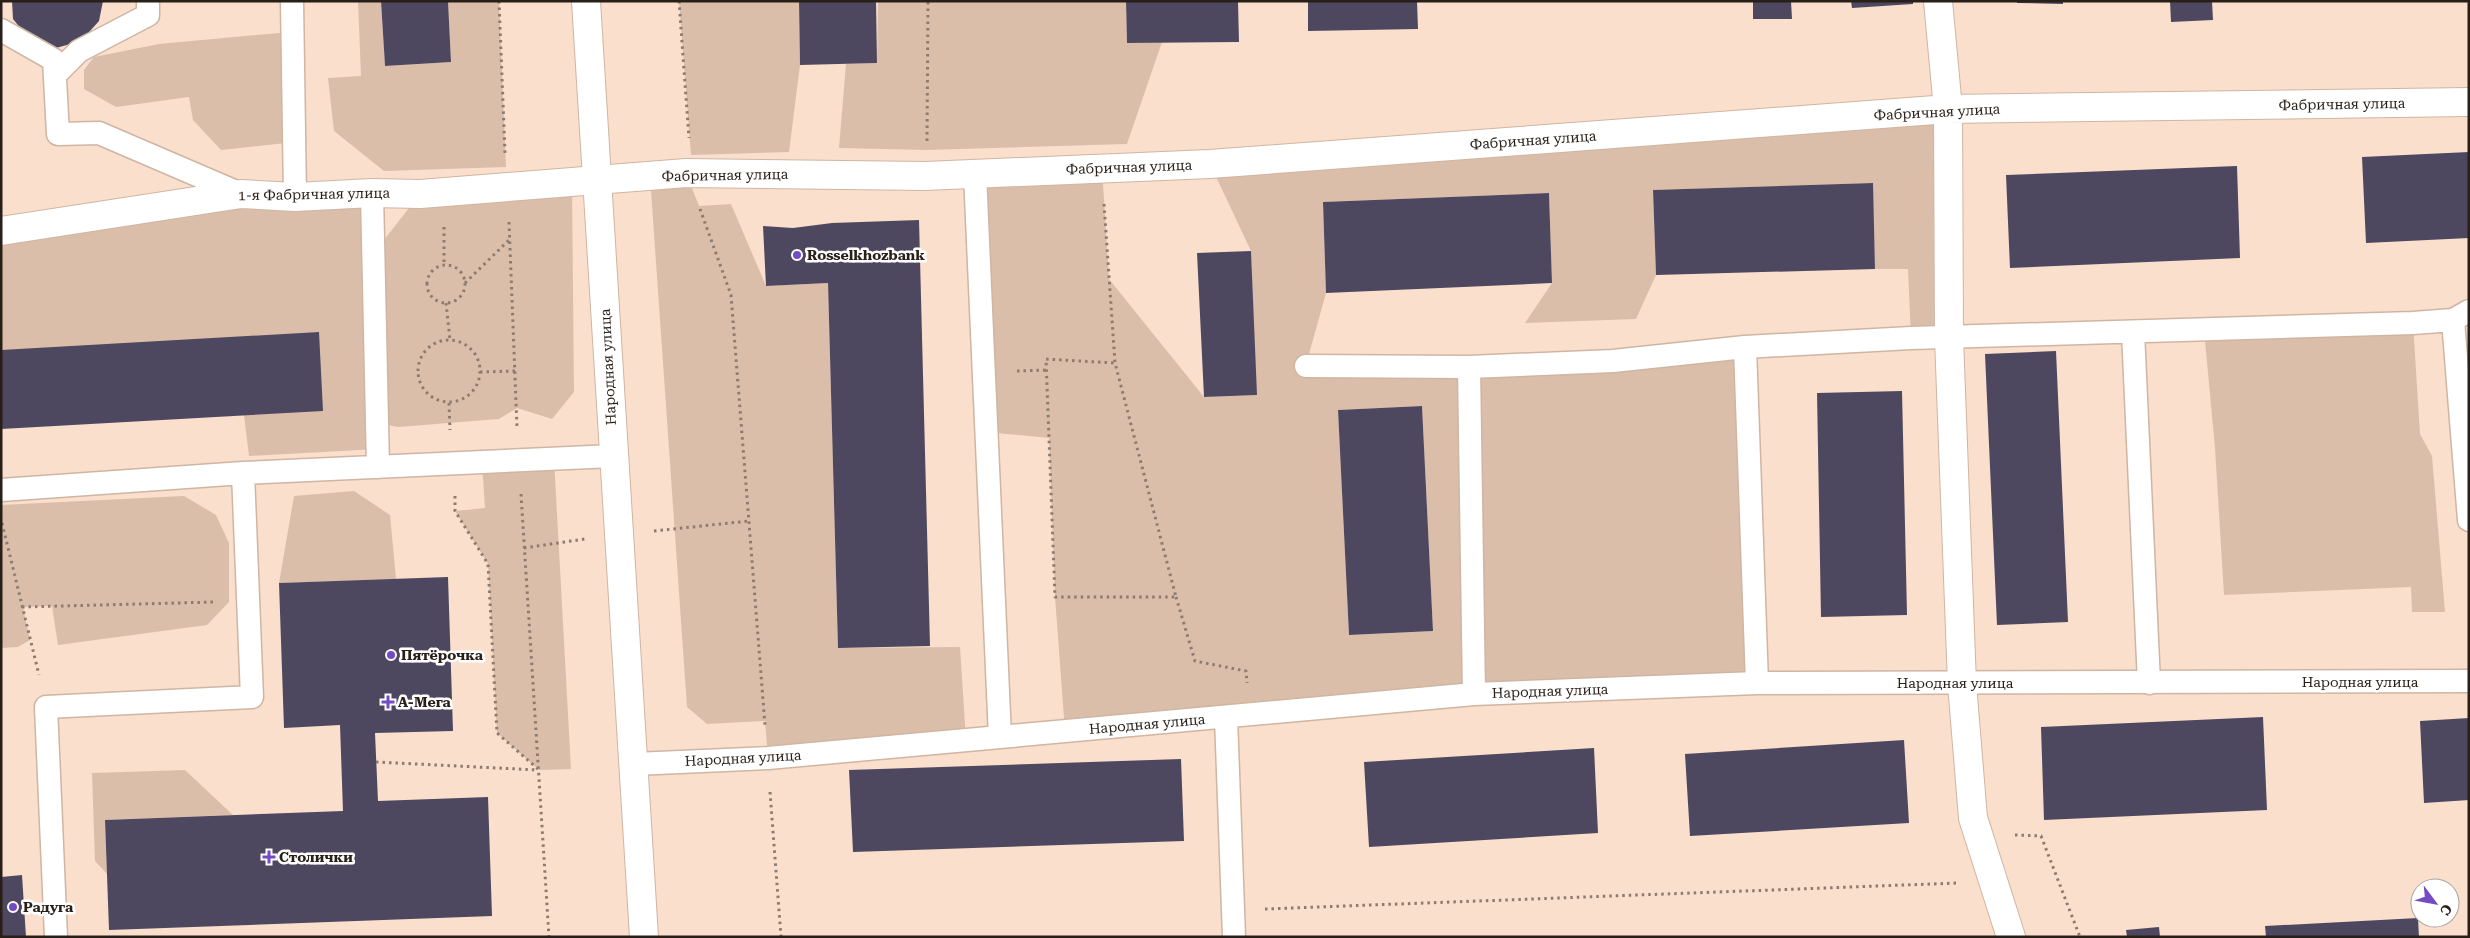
<svg xmlns="http://www.w3.org/2000/svg" width="2470" height="938" viewBox="0 0 2470 938" font-family="'Roboto Serif',serif">
<style>
.green{fill:#dbbeaa;fill-rule:evenodd}
.building{fill:#4d485f}
.lines{fill:none;stroke-linecap:round;stroke-linejoin:round}
.lane-casing{stroke:#cfb5a3;stroke-width:25}
.street-casing{stroke:#cfb5a3;stroke-width:30}
.primary-casing{stroke:#cfb5a3;stroke-width:30}
.path{stroke:#8d7b6f;stroke-width:3;stroke-dasharray:2.5 4;stroke-linecap:butt}
.lane{stroke:#fff;stroke-width:22}
.street{stroke:#fff;stroke-width:28}
.primary{stroke:#fff;stroke-width:28}
.poi-dot{fill:#734bc4;stroke:#fff;stroke-width:2}
.labels{text-anchor:middle;stroke-width:5;stroke-linejoin:round;paint-order:stroke}
.street-label{font-size:14px;fill:#281f18;stroke:#fff}
.poi-label{font-size:14px;font-weight:bold;fill:#281f18;stroke:#fff;text-anchor:start}
</style>
<rect width="100%" height="100%" fill="#fadfcc"/>
<path class="green" d="M358,1H381L385,66L451,62L448,1H499L506,167L384,171L334,131L328,78L361,76Z
M679,1H799L800,65L789,152L691,155Z
M878,1H1126L1127,43L1162,42L1127,144L927,150L839,148L846,64L877,63Z
M279,33L294,35L295,142L221,150L193,120L189,97L116,107L84,89V70L94,57L159,44Z
M1948,109L1949,338H1911L1908,269H1875L1872,183L1653,190L1656,275L1636,319L1525,323L1552,283L1549,193L1323,202L1326,293L1306,365L1745,347L1757,683L1065,731L1055,597L1049,438L986,432L975,174L1102,168L1109,279L1204,397L1256,395L1251,251L1210,164ZM1422,406L1433,631L1349,635L1338,410Z
M686,173L699,206L731,204L766,286L828,283L838,648L960,647L966,740L768,758L765,721L707,724L687,707L650,176Z
M572,183L574,392L552,419L517,408L499,419L398,427L378,423V449L249,456L244,415L1,350V231L372,193L373,254L420,194Z
M2413,323L2420,434L2432,456L2445,612H2412L2411,587L2224,595L2215,448L2204,330Z
M554,459L571,769L539,770L497,733L488,564L455,511L485,508L482,462Z
M354,491L390,515L396,579L279,583L294,496Z
M184,496L216,515L229,543V602L207,625L58,645L52,606L23,607L30,640L18,647L1,648V505Z
M185,770L233,815L105,820L107,874L95,861L92,773Z"/>
<path class="building" d="M12,1H103L99,21L81,41L56,48L30,40L13,19Z
M381,1H448L451,62L385,66Z
M799,1H876L877,63L800,65Z
M1126,1H1238L1239,42L1127,43Z
M1308,1H1417L1418,29L1308,31Z
M1753,1H1791L1792,19H1753Z
M1851,1H1913V4L1852,8Z
M2017,1H2063V4L2017,3Z
M2170,1H2212L2213,20L2171,22Z
M2469,152V238L2366,243L2362,157Z
M2237,166L2240,258L2010,268L2006,175Z
M1873,183L1875,269L1656,275L1653,190Z
M1549,193L1552,283L1326,293L1323,202Z
M919,220L930,646L838,648L828,283L766,286L763,226L793,228L832,223Z
M1251,251L1257,395L1204,397L1197,253Z
M319,332L323,411L1,429V350Z
M2056,351L2068,622L1997,625L1985,354Z
M1902,391L1907,615L1821,617L1817,393Z
M1422,406L1433,631L1349,635L1338,410Z
M448,577L453,731L375,733L378,801L488,797L492,916L109,930L105,820L343,811L340,725L284,728L279,583Z
M2263,717L2267,810L2044,820L2041,727Z
M2469,718V800L2424,803L2420,721Z
M1904,740L1909,823L1690,836L1685,754Z
M1594,748L1598,833L1369,847L1364,762Z
M1181,759L1184,841L853,852L849,770Z
M22,875L26,937H1V877Z
M2418,918L2419,937H2266L2265,926Z
M2159,927L2160,937H2127L2126,930Z"/>
<g class="lines">
<defs>
<path id="lane" d="M292,1L295,197
M1,30L54,60L58,134L99,133L241,194
M55,75L79,51L148,15V1
M975,174L1000,737
M372,193L378,467
M2453,320L2469,520
M2133,332L2149,683
M1745,347L1757,683
M1306,366L1469,367L1613,361L1745,347L1911,338L2413,323L2453,320L2469,311
M1469,367L1474,694
M1,490L243,473L613,456
M1226,717L1234,937
M635,764L768,758L1474,694L1757,683L2469,681
M56,937L46,707L252,697L243,473"/>
<path id="street" d="M1938,1L1948,109L1949,338L1962,684L1973,818L2011,937
M1,231L241,194L295,197L372,193L420,194L686,173L925,176L1210,164L1948,109L2469,102"/>
<path id="primary" d="M586,1L644,937"/>
</defs>
<use href="#lane" class="lane-casing"/>
<use href="#street" class="street-casing"/>
<use href="#primary" class="primary-casing"/>
<path class="path" d="M499,1L505,153
M679,1L689,138
M927,141L928,1
M1104,204L1115,363L1176,597H1055L1046,359L1115,363
M700,209L731,295L765,725
M509,222L517,428
M444,227V264
M427 284a19 19 0 1 1 38 0a19 19 0 1 1-38 0Z
M465,283L509,240
M446,303L450,340
M418 371a31 31 0 1 1 62 0a31 31 0 1 1-62 0Z
M1017,371L1047,370
M480,372L515,371
M449,403L450,430
M521,494L549,937
M455,496V511L488,564L497,733L538,769
M2,523L39,675
M654,531L749,521
M524,548L585,539
M1176,597L1195,661L1246,671L1247,683
M22,607L215,602
M376,762L538,770
M770,792L781,937
M2015,835L2041,836L2080,937
M1265,909L1958,883"/>
<use href="#lane" class="lane"/>
<use href="#street" class="street"/>
<use href="#primary" class="primary"/>
</g>
<g class="poi-dot">
<circle cx="797" cy="255" r="5"/>
<circle cx="391" cy="655" r="5"/>
<path d="M385.5 694.5h5v5h5v5h-5v5h-5v-5h-5v-5h5z"/>
<path d="M266.5 849.5h5v5h5v5h-5v5h-5v-5h-5v-5h5z"/>
<circle cx="13" cy="907" r="5"/>
</g>
<g class="labels">
<g class="street-label">
<text transform="translate(2342 104) rotate(-1)" y="5">Фабричная улица</text>
<text transform="translate(1937 112) rotate(-3)" y="5">Фабричная улица</text>
<text transform="translate(1533 140) rotate(-4)" y="5">Фабричная улица</text>
<text transform="translate(1129 167) rotate(-2)" y="5">Фабричная улица</text>
<text transform="translate(725 175) rotate(-1)" y="5">Фабричная улица</text>
<text transform="translate(314 194) rotate(-1)" y="5">1-я Фабричная улица</text>
<text transform="translate(608 367) rotate(-93)" y="5">Народная улица</text>
<text x="2360" y="687">Народная улица</text>
<text x="1955" y="688">Народная улица</text>
<text transform="translate(1550 691) rotate(-2)" y="5">Народная улица</text>
<text transform="translate(1147 724) rotate(-5)" y="5">Народная улица</text>
<text transform="translate(743 758) rotate(-3)" y="5">Народная улица</text>
</g>
<g class="poi-label">
<text x="807" y="260">Rosselkhozbank</text>
<text x="401" y="660">Пятёрочка</text>
<text x="398" y="707">А-Мега</text>
<text x="279" y="862">Столички</text>
<text x="23" y="912">Радуга</text>
</g>
</g>
<rect width="2470" height="938" fill="none" stroke="#281f18" stroke-width="5"/>
<g transform="translate(2435 903) rotate(122)"><circle r="24" fill="#ffffff" stroke="#a9a5a3"/>
<path d="M0-4L9 19L0 12L-9 19Z" fill="#734bc4"/>
<text y="-8" font-size="14" font-weight="bold" text-anchor="middle" fill="#281f18">С</text>
</g>
</svg>
